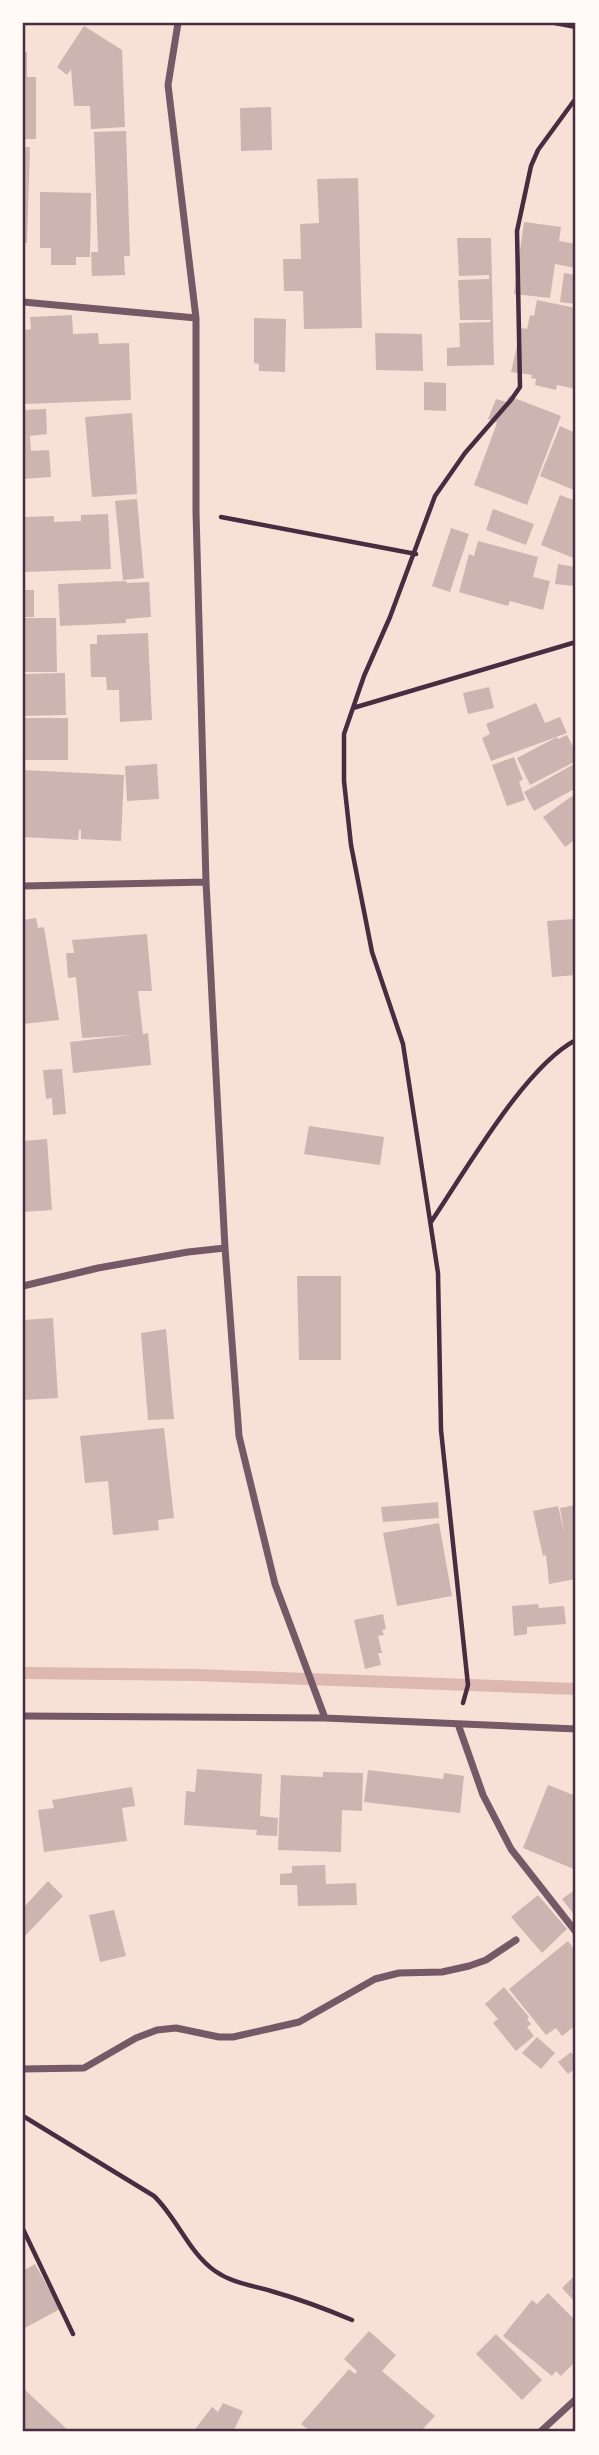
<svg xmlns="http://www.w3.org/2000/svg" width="599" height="2455" viewBox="0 0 599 2455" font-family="'PT Sans Narrow',sans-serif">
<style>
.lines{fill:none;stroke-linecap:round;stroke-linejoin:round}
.stream{stroke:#dcb8b0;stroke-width:12}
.building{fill:#ccb4b1}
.path{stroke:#4a2c40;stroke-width:4.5}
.minor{stroke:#755966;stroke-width:7}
.neatline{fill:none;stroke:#4a2c40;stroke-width:2.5}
</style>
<rect width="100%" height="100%" fill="#f7e1d7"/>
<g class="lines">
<path class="stream" d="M23,1673L197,1675L576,1689"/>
</g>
<path class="building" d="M84,26L122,50L125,127L91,129L90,106H74L71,69L67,75L57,67Z
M23,52H27V77H36V139H23Z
M271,107L272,150L241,151L240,108Z
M126,131L130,256H124L125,275L92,276L91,252H98L94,132Z
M23,147H30L27,243H23Z
M358,178L362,328L304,329L303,291H284L283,259H301L300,224L319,223L317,179Z
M40,192L91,193L90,257H76V265H51V248H40Z
M524,222L561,227L559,241L576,244V268L555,264L550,298L514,294Z
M457,238H491L494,365L447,366V348L460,347L459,323L491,322L490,320H460L458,280L489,279V275L459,276Z
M564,273L576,275V304L560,302Z
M537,300L576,308V389L557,385L556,390L535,385L536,379L531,378L532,375L511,372L521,328L527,329L530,315L534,316Z
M72,315L73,334L98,333L99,344L129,343L131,400L23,404V330L31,329L30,317Z
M254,318L286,319L285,372L259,371V364L254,363Z
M375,333L422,334L423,371L376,370Z
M424,382L446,383V411L424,410Z
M509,396L561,416L527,505L474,485L497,423L488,419L496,399L506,402Z
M46,409L47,434L30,436L31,451L49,450L51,477L23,479V410Z
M132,413L137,494L92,497L85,417Z
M560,426L576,433V491L540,476Z
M560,495L576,501V559L541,545Z
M137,499L144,578L123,580L115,501Z
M493,509L534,524L526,545L486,530Z
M108,514L111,569L23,572V517L54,516V522L81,521V515Z
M451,528L469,534L450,592L432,586Z
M478,541L538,557L533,577L550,581L543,610L510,601L508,606L459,592L469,554L474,556Z
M558,564L576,567L575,586L555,584Z
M126,581L127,583L149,582L151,617L126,619V623L60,626L58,584Z
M23,590H34V617H23Z
M23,618H56L57,672H23Z
M148,633L152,720L120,722L119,690H107L106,677H91L90,644H97V635Z
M65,673L66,715L23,716V674Z
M489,687L494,708L468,714L463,693Z
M536,703L545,723L560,717L567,733L491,761L482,738L490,734L486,724Z
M23,718H68V760H24Z
M567,735L576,752V761L530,785L517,758L557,737L558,739Z
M514,757L523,780L519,781L525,800L507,806L492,765Z
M576,763V788L534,811L524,792Z
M157,764L159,799L127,801L125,766Z
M23,770L124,775L121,841L81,839V830H79L78,840L23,837Z
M572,796L576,803V839L565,847L543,817Z
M36,918L38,928L44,927L59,1020L23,1024V920Z
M574,919L576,975L552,977L547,921Z
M147,934L152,991H138L143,1034L148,1033L151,1065L73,1073L70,1042L131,1035L82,1038L76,977L68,978L66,953H74L72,940Z
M62,1069L66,1114L53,1115L52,1098L46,1099L43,1070Z
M309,1126L384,1137L380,1165L304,1154Z
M47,1139L52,1210L23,1212V1141Z
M297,1276H341V1360H299Z
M53,1318L58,1398L23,1400V1320Z
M166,1329L174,1419L148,1420L141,1333Z
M164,1428L174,1518L158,1520L159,1530L113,1535L108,1481L85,1483L80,1436Z
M438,1502L439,1518L383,1522L381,1507Z
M576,1505V1579L549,1584L546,1555L543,1556L533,1511L558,1506L564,1532L560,1508Z
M439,1523L452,1596L397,1606L383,1533Z
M538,1604L539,1608L564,1606L566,1624L527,1627V1634L514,1636L512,1606Z
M383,1614L386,1629L382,1630L384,1635L378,1636L382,1653H378L381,1665L365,1669L354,1620Z
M197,1769L262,1774L260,1816L278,1818L277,1836L256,1835L257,1830L184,1825L186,1791L195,1792Z
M368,1770L443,1779L444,1773L464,1776L460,1813L364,1802Z
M323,1772L363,1773L362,1811L342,1810L341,1852L278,1850L281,1775L323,1777Z
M548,1785L576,1796V1870L523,1848Z
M132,1787L135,1806L122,1808L127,1841L44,1852L38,1810L54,1808L52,1800Z
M325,1865L326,1884L356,1883L357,1905L298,1906L297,1885H280V1874L292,1873V1866Z
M48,1881L63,1896L23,1938V1908Z
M576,1889V1917L562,1899Z
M538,1895L567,1929L542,1953L511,1917Z
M114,1910L126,1956L100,1962L89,1915Z
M568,1941L576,1952V2025L562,2036L556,2028L546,2035L509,1989Z
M504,1987L529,2017L527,2019L531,2024L527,2027L534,2036L516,2051L493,2023L498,2019L485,2004Z
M537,2037L555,2053L541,2069L522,2053Z
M571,2052L576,2059V2068L568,2074L558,2062Z
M35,2264L60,2309L23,2329V2271Z
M576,2274V2303L562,2288Z
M548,2293L576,2321V2348L573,2352L576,2356V2361L561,2376L556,2371L552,2376L503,2336L532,2300L537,2304Z
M369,2331L396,2355L382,2371L435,2416L420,2432H307L309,2430L301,2424L349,2369L355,2374L357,2371L344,2359Z
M496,2334L542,2380L522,2400L476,2354Z
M23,2388L70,2432H23Z
M223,2403L243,2411L233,2432H193L212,2407L218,2412Z"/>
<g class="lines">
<path class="path" d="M555,23L576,27
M221,517L416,554
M353,708L576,642
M431,1222C465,1172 525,1066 576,1040
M463,1703L468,1685L441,1430L438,1273L403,1044L372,952L351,845L344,781V734L364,676L390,617L435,496L465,453L511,400L520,387L517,231L531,166L538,150L576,98
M23,2116L154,2196C177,2218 189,2253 215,2271C232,2283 251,2285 271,2291C299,2299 326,2309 352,2320
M23,2229L73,2334"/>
<path class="minor" d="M178,23L168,85L196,318V512L206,882L225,1248L239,1436L275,1584L325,1718
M23,302L196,318
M23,886L206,882
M23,1286L98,1268L188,1252L225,1248
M23,1716L325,1718L576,1729
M458,1724L483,1795L511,1849L576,1932
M23,2069L84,2068L136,2038L157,2030L176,2028L219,2037H233L299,2022L375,1979L399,1973L442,1972L469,1966L486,1960L516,1940
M540,2432L576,2399"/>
</g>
<rect width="599" height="2455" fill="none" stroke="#fffaf5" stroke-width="49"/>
<rect x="24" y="24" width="550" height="2406" class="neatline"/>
</svg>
